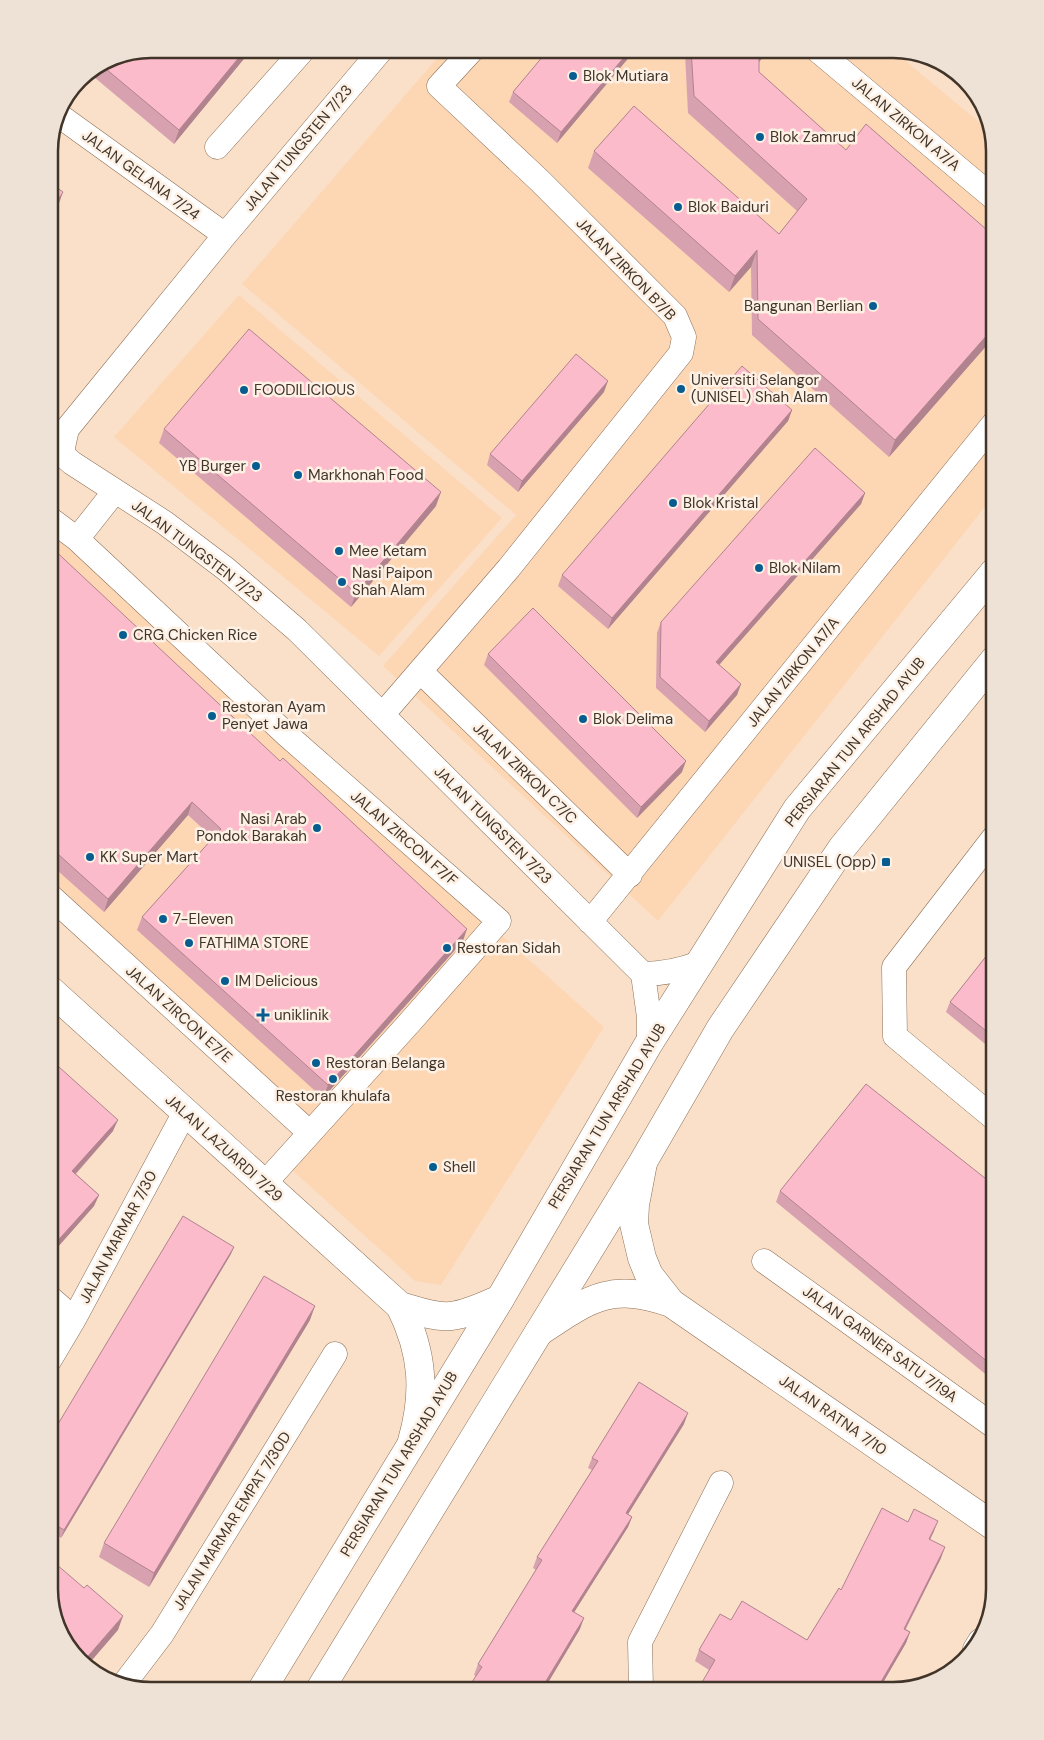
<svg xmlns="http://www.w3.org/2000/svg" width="1044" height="1740" font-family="'DM Sans',sans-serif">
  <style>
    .built { fill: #fdd6b4 }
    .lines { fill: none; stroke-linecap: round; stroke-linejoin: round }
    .minor-casing { stroke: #8d7056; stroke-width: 25 }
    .tertiary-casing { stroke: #8d7056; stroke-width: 29 }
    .primary-casing { stroke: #8d7056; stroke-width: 29 }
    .minor { stroke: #fff; stroke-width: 24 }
    .tertiary { stroke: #fff; stroke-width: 28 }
    .primary { stroke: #fff; stroke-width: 28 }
    .wall { fill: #d8a1af }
    .shaded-wall { fill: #b0838e }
    .building { fill: #fbbbcb; stroke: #b0838e }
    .poi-dot { fill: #075d8f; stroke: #fdf0e4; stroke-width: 2 }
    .labels { text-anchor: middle; stroke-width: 5; stroke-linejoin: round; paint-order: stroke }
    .poi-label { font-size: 15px; fill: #413429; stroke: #fdf0e4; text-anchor: start }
    .street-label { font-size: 15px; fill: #413429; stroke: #fdf0e4 }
    .rim { fill: none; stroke: #413429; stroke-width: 2.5 }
  </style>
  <rect width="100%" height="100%" fill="#fae0c9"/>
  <path class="built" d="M 445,49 L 891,49 L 991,132 L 995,150 L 995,494 L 658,921 L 383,666 L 516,515 L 242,284 Z
    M 239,295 L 502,518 L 379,656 L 114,437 Z
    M 49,531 L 80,557 L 604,1027 L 441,1285 L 415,1281 L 291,1169 L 325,1132 L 49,881 Z"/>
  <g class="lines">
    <defs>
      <path id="minor" d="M 382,49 L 225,235 L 67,429 L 63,447 L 63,455 L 72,463 L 165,523 L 226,569 L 297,630 L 643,974 L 649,1017 L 649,1043
        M 816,49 L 995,199
        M 57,114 L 225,235
        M 217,147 L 304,49
        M 49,518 L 77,539 L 287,735 L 499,921 L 411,1021 L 264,1184
        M 77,539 L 115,491
        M 420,671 L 630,875
        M 383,714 L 509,568 L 681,353 L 684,337 L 675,316 L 540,181 L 439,86 L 473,49
        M 49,895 L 310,1133
        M 590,922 L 995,422
        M 643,974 C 664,974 681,970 700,963
        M 995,1119 L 895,1036 L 894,967 L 995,836
        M 764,1261 L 995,1427
        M 49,1297 L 74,1319
        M 49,1361 L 74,1319 L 185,1112
        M 975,1649 L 980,1641
        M 124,1684 L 162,1634 L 335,1354
        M 642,1691 L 641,1689 L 640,1642 L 721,1483"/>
      <path id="tertiary" d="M 49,989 L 400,1306 C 423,1352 426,1392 412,1441
        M 643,1163 L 635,1205 L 634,1224 L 642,1258 L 649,1275 L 671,1303
        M 400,1306 C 415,1310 434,1318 451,1316 C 468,1314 484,1306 500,1299
        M 539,1332 C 590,1298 610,1282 671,1303 L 995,1527"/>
      <path id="primary" d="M 261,1691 L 500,1299 L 649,1043 L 797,809 L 995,571
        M 319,1691 L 643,1162 L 720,1029 L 842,848 L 995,659"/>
    </defs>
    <use href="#minor" class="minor-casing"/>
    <use href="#tertiary" class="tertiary-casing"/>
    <use href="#primary" class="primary-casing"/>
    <use href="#minor" class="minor"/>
    <use href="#tertiary" class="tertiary"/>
    <use href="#primary" class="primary"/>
  </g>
  <path class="wall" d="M 150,49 L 252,49 L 174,144 L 88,72 L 112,56 Z
    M 549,49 L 636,49 L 557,143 L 509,102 L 513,92 Z
    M 686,49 L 769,49 L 759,62 L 759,72 L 846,150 L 995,237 L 995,336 L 889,457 L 752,335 L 751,267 L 729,292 L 588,168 L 594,151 L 779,234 L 797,211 L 688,113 L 685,53 Z
    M 604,392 L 518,492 L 487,465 L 490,454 Z
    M 792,410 L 788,421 L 608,629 L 558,586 L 562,575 Z
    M 164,429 L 436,506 L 351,607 L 159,443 Z
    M 865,493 L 861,504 L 719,665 L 741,684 L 737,695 L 705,732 L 656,688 L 657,633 L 661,622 Z
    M 49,545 L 463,941 L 323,1098 L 137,930 L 142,917 L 213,838 L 188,815 L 104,912 L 49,863 Z
    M 488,654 L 682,772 L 637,818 L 484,665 Z
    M 995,945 L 995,1052 L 946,1012 L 950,1002 Z
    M 49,1058 L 113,1131 L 76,1174 L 99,1195 L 94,1206 L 49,1257 Z
    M 995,1186 L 995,1382 L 776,1202 L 780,1191 Z
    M 231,1254 L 61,1538 L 49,1530 L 49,1439 Z
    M 310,1320 L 149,1587 L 99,1557 L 104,1543 Z
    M 684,1424 L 628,1514 L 632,1517 L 628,1527 L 574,1612 L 580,1629 L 543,1691 L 466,1691 L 476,1676 L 474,1675 L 478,1664 L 536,1570 L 533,1568 L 537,1557 L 592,1470 L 588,1468 L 592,1458 Z
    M 908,1522 L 934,1531 L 930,1539 L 941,1558 L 906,1629 L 910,1632 L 906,1643 L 880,1688 L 709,1670 L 695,1661 L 699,1650 L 731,1620 L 807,1640 L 841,1590 Z"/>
  <path class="shaded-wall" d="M 246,49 L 252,49 L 174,144 L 179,130 Z
    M 631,49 L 636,49 L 557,143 L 561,132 Z
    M 762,49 L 769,49 L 753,70 L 759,53 Z
    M 63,192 L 58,206 L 49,220 L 49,214 Z
    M 757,250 L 751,267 L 729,292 L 735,276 Z
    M 995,326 L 995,336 L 889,457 L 895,440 Z
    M 608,381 L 604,392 L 518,492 L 522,481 Z
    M 792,410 L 788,421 L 608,629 L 612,618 Z
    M 441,492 L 436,506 L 351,607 L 356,593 Z
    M 865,493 L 861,504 L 712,673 L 716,662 Z
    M 741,684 L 737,695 L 705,732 L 709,721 Z
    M 686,761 L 682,772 L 637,818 L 641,807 Z
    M 192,802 L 188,815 L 104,912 L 108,899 Z
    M 467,929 L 463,941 L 323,1098 L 328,1085 Z
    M 118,1120 L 113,1131 L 68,1182 L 72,1171 Z
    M 99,1195 L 94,1206 L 49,1257 L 52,1247 Z
    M 234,1247 L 231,1254 L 61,1538 L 64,1530 Z
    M 315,1306 L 310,1320 L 149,1587 L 154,1573 Z
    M 688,1413 L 684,1424 L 622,1524 L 626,1513 Z
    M 632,1517 L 628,1527 L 568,1622 L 572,1611 Z
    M 938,1521 L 934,1531 L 925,1550 L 929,1539 Z
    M 945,1547 L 941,1558 L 900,1639 L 904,1629 Z
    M 123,1616 L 118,1630 L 87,1666 L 83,1662 Z
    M 584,1618 L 580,1629 L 543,1691 L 540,1691 Z
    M 910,1632 L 906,1643 L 878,1691 L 878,1687 Z"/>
  <path class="building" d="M 150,49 L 246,49 L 179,130 L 100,64 L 112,56 Z
    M 549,49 L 631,49 L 561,132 L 513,92 Z
    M 691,49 L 762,49 L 759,53 L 759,72 L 846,150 L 866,124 L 995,237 L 995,326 L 895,440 L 758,319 L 757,250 L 735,276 L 594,151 L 634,106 L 779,234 L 807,199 L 694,96 Z
    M 49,182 L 63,192 L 49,214 Z
    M 249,329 L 441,492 L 356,593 L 164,429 Z
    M 576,354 L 608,381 L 522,481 L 490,454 Z
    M 742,366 L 792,410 L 612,618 L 562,575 Z
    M 815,448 L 865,493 L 716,662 L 741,684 L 709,721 L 660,677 L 661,622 Z
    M 49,545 L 280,761 L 283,758 L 467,929 L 328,1085 L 142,917 L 221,829 L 192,802 L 108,899 L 49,846 Z
    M 533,608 L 686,761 L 641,807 L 488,654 Z
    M 995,945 L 995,1038 L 950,1002 Z
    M 49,1058 L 118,1120 L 72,1171 L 99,1195 L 52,1247 L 49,1244 Z
    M 866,1084 L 995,1186 L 995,1368 L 780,1191 Z
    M 183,1216 L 234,1247 L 64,1530 L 49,1521 L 49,1439 Z
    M 264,1276 L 315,1306 L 154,1573 L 104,1543 Z
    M 639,1382 L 688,1413 L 626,1513 L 632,1517 L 572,1611 L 584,1618 L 540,1691 L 466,1691 L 482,1667 L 478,1664 L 542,1560 L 537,1557 L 598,1461 L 592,1458 Z
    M 882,1508 L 908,1522 L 914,1509 L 938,1521 L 929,1539 L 945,1547 L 904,1629 L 910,1632 L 878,1687 L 886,1691 L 697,1691 L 715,1660 L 699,1650 L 720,1614 L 731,1620 L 742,1601 L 807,1640 L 839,1588 L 841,1590 Z
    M 49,1558 L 84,1588 L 87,1585 L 123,1616 L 83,1662 L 59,1634 L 49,1590 Z"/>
  <g class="poi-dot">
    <circle cx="573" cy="76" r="5"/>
    <circle cx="760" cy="137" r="5"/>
    <circle cx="678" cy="207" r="5"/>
    <circle cx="873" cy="306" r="5"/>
    <circle cx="681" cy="389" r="5"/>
    <circle cx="244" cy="390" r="5"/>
    <circle cx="256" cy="466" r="5"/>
    <circle cx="298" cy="475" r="5"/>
    <circle cx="673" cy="503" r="5"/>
    <circle cx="339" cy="551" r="5"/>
    <circle cx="759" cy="568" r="5"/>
    <circle cx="342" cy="582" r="5"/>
    <circle cx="123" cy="635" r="5"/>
    <circle cx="212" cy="716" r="5"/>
    <circle cx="583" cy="719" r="5"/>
    <circle cx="317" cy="828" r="5"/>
    <circle cx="90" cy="857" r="5"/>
    <rect x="881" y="857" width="10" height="10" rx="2.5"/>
    <circle cx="163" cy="919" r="5"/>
    <circle cx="189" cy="943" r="5"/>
    <circle cx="447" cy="948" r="5"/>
    <circle cx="225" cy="981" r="5"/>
    <path d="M260.5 1007.5h5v5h5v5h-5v5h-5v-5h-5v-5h5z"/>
    <circle cx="316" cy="1063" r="5"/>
    <circle cx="333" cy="1079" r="5"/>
    <circle cx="433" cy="1167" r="5"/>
  </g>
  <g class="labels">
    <g class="poi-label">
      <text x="583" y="81">Blok Mutiara</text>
      <text x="770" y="142">Blok Zamrud</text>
      <text x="688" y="212">Blok Baiduri</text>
      <text x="863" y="311" text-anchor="end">Bangunan Berlian</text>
      <text x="691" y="385">Universiti Selangor<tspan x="691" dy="17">(UNISEL) Shah Alam</tspan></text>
      <text x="254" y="395">FOODILICIOUS</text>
      <text x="246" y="471" text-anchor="end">YB Burger</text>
      <text x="308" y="480">Markhonah Food</text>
      <text x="683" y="508">Blok Kristal</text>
      <text x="349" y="556">Mee Ketam</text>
      <text x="769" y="573">Blok Nilam</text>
      <text x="352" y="578">Nasi Paipon<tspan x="352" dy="17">Shah Alam</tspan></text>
      <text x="133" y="640">CRG Chicken Rice</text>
      <text x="222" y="712">Restoran Ayam<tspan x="222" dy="17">Penyet Jawa</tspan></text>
      <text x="593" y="724">Blok Delima</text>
      <text x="307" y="824" text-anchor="end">Nasi Arab<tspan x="307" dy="17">Pondok Barakah</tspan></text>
      <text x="100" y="862">KK Super Mart</text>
      <text x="876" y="867" text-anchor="end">UNISEL (Opp)</text>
      <text x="173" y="924">7-Eleven</text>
      <text x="199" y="948">FATHIMA STORE</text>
      <text x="457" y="953">Restoran Sidah</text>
      <text x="235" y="986">IM Delicious</text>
      <text x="274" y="1020">uniklinik</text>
      <text x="326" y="1068">Restoran Belanga</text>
      <text x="333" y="1101" text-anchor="middle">Restoran khulafa</text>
      <text x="443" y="1172">Shell</text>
    </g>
    <g class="street-label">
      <text transform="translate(906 124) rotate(40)" y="5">JALAN ZIRKON A7/A</text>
      <text transform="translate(298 148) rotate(-50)" y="5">JALAN TUNGSTEN 7/23</text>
      <text transform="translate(141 175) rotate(36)" y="5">JALAN GELANA 7/24</text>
      <text transform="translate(626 269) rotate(46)" y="5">JALAN ZIRKON B7/B</text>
      <text transform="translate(197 551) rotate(37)" y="5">JALAN TUNGSTEN 7/23</text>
      <text transform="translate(793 672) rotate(-51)" y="5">JALAN ZIRKON A7/A</text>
      <text transform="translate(855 742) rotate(-51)" y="5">PERSIARAN TUN ARSHAD AYUB</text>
      <text transform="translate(525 773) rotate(44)" y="5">JALAN ZIRKON C7/C</text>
      <text transform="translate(493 825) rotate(45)" y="5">JALAN TUNGSTEN 7/23</text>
      <text transform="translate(404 838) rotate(41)" y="5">JALAN ZIRCON F7/F</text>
      <text transform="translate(179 1014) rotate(42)" y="5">JALAN ZIRCON E7/E</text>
      <text transform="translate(607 1116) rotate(-59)" y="5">PERSIARAN TUN ARSHAD AYUB</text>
      <text transform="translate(224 1148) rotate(42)" y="5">JALAN LAZUARDI 7/29</text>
      <text transform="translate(118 1237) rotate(-62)" y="5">JALAN MARMAR 7/30</text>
      <text transform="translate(880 1344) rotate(36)" y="5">JALAN GARNER SATU 7/19A</text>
      <text transform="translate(833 1415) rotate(35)" y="5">JALAN RATNA 7/10</text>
      <text transform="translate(399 1464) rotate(-59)" y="5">PERSIARAN TUN ARSHAD AYUB</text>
      <text transform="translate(232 1521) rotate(-58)" y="5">JALAN MARMAR EMPAT 7/30D</text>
    </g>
  </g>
  <path d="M0 0H1044V1740H0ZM151 58H893A93 93 0 0 1 986 151V1589A93 93 0 0 1 893 1682H151A93 93 0 0 1 58 1589V151A93 93 0 0 1 151 58Z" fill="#eee1d5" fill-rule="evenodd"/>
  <path class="rim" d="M151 58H893A93 93 0 0 1 986 151V1589A93 93 0 0 1 893 1682H151A93 93 0 0 1 58 1589V151A93 93 0 0 1 151 58Z"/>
</svg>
